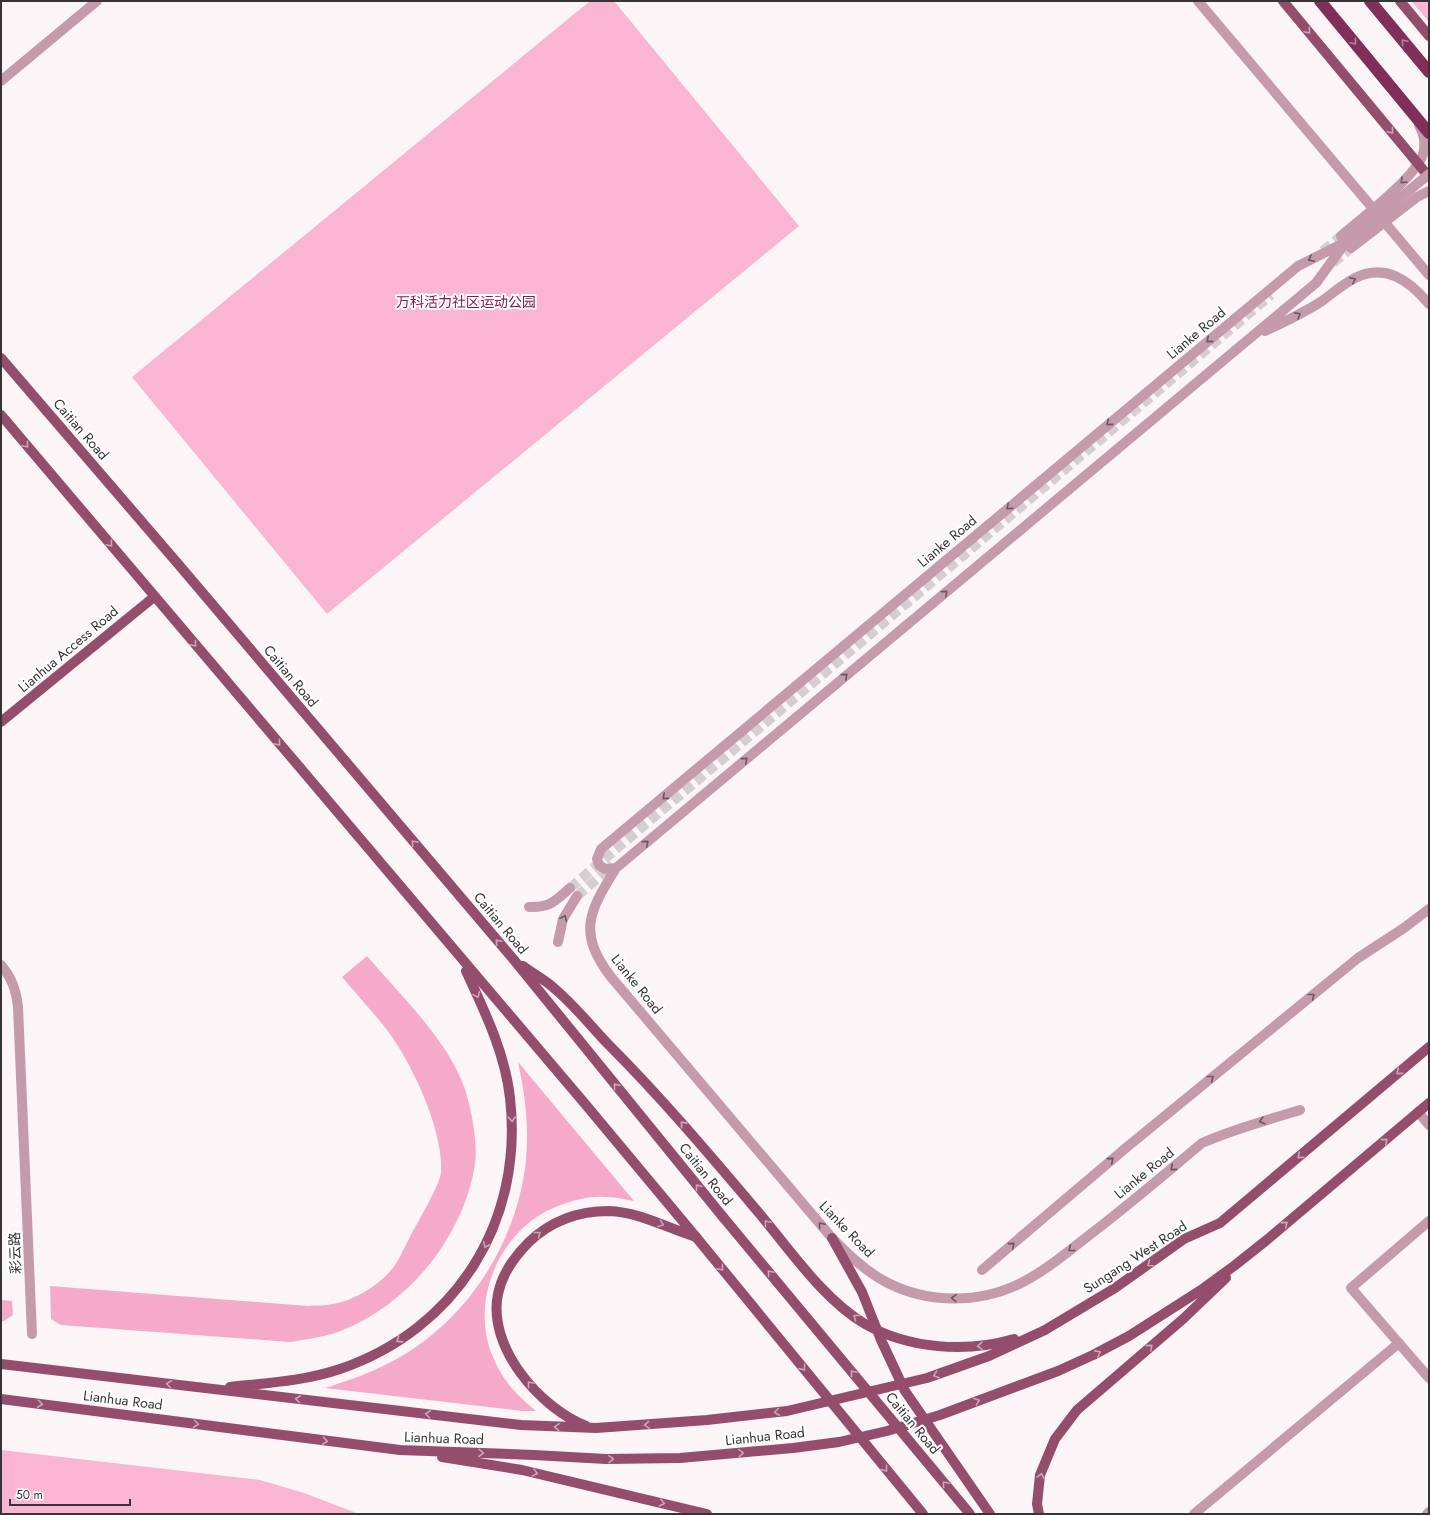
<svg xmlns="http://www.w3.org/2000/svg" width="1430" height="1515" font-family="Jost,'Noto Sans SC',sans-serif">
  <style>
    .green { fill: #f9b5d1 }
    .forest { fill: #f5aac9 }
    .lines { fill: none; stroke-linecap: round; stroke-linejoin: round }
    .minor-tunnel { stroke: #d4ced1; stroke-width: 10; stroke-dasharray: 10 5; stroke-linecap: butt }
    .minor { stroke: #c59bac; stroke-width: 10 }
    .major { stroke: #954d6e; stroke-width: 10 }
    .highway { stroke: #812f58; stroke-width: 12 }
    .minor-bridge { stroke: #c59bac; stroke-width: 10 }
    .major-bridge { stroke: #954d6e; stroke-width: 10 }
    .oneway { stroke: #caa6b6 }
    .oneway2 { stroke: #b3829b }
    .oneway3 { stroke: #68585f }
    .labels { text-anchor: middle; stroke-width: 4; stroke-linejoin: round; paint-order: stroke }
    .park-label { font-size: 14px; fill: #841954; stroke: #fff }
    .street-label { font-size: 14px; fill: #363435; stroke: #fff }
  </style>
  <rect width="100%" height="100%" fill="#fcf5f8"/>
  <path class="green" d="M 590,1 L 614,1 L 799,226 L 327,614 L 132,377 Z
    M 1411,1 L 1429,1 L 1429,22 Z
    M 1,1450 L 260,1480 L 304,1493 L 359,1514 L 1,1514 Z"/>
  <path class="forest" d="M 367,956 C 400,995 448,1040 465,1089 C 472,1112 479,1146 474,1170 C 461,1239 408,1304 343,1330 C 326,1337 308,1339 290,1342 L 61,1325 L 51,1319 L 50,1286 L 308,1306 C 316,1305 325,1306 333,1304 C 356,1300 384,1283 397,1262 C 401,1255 404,1248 408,1241 C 415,1226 439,1187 441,1173 C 444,1131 412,1063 387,1030 C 373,1012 357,995 342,977 Z
    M 518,1062 L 634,1201 C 619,1198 602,1195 586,1198 C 564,1202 541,1211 524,1227 C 489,1259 474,1313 493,1357 C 502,1380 517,1396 536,1411 L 522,1411 L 325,1388 C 346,1381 366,1375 385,1365 C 463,1328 518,1244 526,1159 C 529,1126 525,1094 518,1062 Z
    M 1,1300 L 12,1301 L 13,1315 L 4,1321 L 1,1321 Z"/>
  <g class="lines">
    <path class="minor-tunnel" d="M 1323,251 L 1341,236
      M 1333,263 L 1351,248
      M 570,888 L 1271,295
      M 577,896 L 613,865"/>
    <path class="minor" d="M 1198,1 L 1429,275
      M 1,81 L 97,1
      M 1341,236 C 1360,220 1417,176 1423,154 C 1426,143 1424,135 1419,125
      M 1351,248 L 1417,197 L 1429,191
      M 1265,331 C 1284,322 1304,313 1322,301 C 1333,293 1343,284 1355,278 C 1385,263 1409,280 1429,304
      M 616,868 L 605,869 L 599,865 L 597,859 L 601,849 L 1298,266 L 1344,243
      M 529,907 C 550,908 555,901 570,888
      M 558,942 L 563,919 L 577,896
      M 1,965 C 12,978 16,990 18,1007 L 32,1334
      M 1300,1110 C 1267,1120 1234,1129 1202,1143 C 1166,1173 1130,1204 1092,1233 C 1070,1250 1048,1269 1023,1282 C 981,1304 928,1304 886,1282 C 865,1271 848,1254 832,1238 L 611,977 C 577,932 589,912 616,868 L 1316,283 L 1346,242
      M 1418,1112 L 1429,1125
      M 1429,1221 L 1351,1288 L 1429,1378
      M 982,1270 L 1127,1147 L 1358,958 L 1404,928 L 1429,909
      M 1194,1514 L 1399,1343
      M 1427,1514 L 1429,1512"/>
    <path class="major" d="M 1283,1 L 1429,177
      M 1400,1 L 1429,36
      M 1,358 L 179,565 L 514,960 L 723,1217
      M 1,415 L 586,1105 L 696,1237
      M 1,722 L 154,597
      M 523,966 C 533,974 546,980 555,989 C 574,1005 590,1025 607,1043 C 661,1097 710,1155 759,1213 C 789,1249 824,1300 865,1324 C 909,1349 966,1353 1014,1339
      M 1,1364 L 521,1425 L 596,1428 L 707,1420 L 787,1411 L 927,1378 L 989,1356 L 1045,1330 L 1115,1288 L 1184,1239 L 1220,1223 L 1429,1047
      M 230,1387 C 267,1383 305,1381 340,1369 C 457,1329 524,1221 510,1098 C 505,1053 485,1012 466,971
      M 1,1399 L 400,1450 L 534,1455 L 606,1459 L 680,1458 L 793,1448 L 839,1442 L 887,1431 L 940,1415 L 1058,1371 L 1093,1355 L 1129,1336 L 1201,1290 L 1234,1266 L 1268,1239 L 1429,1103
      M 586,1426 C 540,1408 487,1347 498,1294 C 502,1274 515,1256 529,1242 C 551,1221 578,1211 609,1211 C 639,1212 667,1228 696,1237
      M 442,1457 L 522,1470 L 707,1514
      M 1039,1514 L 1037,1504 L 1040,1475 L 1055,1439 L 1077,1410 L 1183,1319 L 1226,1278"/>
    <path class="highway" d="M 1320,1 L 1429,133
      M 1370,1 L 1429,72"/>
    <path class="minor-bridge" d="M 1346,242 L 1429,174"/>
    <path class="major-bridge" d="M 723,1217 L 970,1514
      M 696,1237 L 923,1514
      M 832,1238 L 862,1292 L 881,1340 L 905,1391 L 990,1514"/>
  </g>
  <defs><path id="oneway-chevron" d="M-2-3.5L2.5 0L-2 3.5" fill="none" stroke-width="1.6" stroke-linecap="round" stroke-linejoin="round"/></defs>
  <g class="oneway">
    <use href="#oneway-chevron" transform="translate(1308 31) rotate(50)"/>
    <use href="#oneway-chevron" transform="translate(1391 131) rotate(50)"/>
    <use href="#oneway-chevron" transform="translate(26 445) rotate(50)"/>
    <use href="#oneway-chevron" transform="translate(110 544) rotate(50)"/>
    <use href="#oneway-chevron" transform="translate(194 644) rotate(50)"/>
    <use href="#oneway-chevron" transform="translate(278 743) rotate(50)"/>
    <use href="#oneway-chevron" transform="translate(414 843) rotate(-130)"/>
    <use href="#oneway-chevron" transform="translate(498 942) rotate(-131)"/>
    <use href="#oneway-chevron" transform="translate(477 995) rotate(66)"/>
    <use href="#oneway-chevron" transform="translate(1399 1072) rotate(140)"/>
    <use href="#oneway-chevron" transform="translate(616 1086) rotate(-129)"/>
    <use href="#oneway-chevron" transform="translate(512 1119) rotate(87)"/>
    <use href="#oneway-chevron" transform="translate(683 1124) rotate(-132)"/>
    <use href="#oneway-chevron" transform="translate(1385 1141) rotate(-40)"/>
    <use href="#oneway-chevron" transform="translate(1300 1156) rotate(140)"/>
    <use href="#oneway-chevron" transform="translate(698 1187) rotate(-129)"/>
    <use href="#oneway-chevron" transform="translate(767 1223) rotate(-130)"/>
    <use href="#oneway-chevron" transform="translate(661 1224) rotate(21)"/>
    <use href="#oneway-chevron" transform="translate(1285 1224) rotate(-40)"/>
    <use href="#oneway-chevron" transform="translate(538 1234) rotate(-39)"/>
    <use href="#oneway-chevron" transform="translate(486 1245) rotate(116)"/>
    <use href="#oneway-chevron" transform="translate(1150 1264) rotate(145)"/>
    <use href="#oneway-chevron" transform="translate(721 1268) rotate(51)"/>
    <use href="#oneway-chevron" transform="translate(770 1273) rotate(-130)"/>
    <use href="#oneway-chevron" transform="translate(856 1317) rotate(-144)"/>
    <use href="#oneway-chevron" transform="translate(399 1340) rotate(147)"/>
    <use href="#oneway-chevron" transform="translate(980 1346) rotate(175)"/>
    <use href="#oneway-chevron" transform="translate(1150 1347) rotate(-41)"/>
    <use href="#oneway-chevron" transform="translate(1098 1353) rotate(-28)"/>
    <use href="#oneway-chevron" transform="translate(803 1368) rotate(51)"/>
    <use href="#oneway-chevron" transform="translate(853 1373) rotate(-130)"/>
    <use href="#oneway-chevron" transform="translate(936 1375) rotate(161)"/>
    <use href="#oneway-chevron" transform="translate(169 1384) rotate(-173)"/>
    <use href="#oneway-chevron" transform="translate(530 1384) rotate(-130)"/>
    <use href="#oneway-chevron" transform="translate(298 1399) rotate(-173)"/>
    <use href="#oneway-chevron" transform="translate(977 1401) rotate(-20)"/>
    <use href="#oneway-chevron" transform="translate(40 1404) rotate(7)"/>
    <use href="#oneway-chevron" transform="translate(777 1412) rotate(173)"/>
    <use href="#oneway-chevron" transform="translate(428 1414) rotate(-173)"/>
    <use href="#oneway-chevron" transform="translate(196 1424) rotate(7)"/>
    <use href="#oneway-chevron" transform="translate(647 1425) rotate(176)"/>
    <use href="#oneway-chevron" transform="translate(557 1427) rotate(-177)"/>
    <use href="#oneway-chevron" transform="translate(325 1441) rotate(7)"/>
    <use href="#oneway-chevron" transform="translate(481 1453) rotate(2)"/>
    <use href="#oneway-chevron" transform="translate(741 1453) rotate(-4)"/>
    <use href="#oneway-chevron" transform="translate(611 1459) rotate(-1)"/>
    <use href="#oneway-chevron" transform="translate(885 1469) rotate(51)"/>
    <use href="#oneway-chevron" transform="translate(535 1473) rotate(14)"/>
    <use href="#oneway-chevron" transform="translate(1041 1476) rotate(-77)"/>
    <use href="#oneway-chevron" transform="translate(945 1484) rotate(-130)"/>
    <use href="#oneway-chevron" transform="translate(662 1503) rotate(13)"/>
  </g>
  <g class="oneway2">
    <use href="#oneway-chevron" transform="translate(1354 42) rotate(50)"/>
    <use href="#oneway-chevron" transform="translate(1404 42) rotate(-130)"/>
  </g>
  <g class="oneway3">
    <use href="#oneway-chevron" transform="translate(1403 181) rotate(136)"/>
    <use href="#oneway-chevron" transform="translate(1311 259) rotate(153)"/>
    <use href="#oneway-chevron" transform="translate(1353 280) rotate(-27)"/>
    <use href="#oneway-chevron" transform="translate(1298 315) rotate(-29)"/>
    <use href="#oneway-chevron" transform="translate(1209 340) rotate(140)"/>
    <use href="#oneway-chevron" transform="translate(1109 423) rotate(140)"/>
    <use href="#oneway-chevron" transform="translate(1009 507) rotate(140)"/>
    <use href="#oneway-chevron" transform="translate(945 593) rotate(-40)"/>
    <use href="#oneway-chevron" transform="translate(845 676) rotate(-40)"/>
    <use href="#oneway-chevron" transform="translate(745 760) rotate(-40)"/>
    <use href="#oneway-chevron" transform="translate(665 797) rotate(140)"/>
    <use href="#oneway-chevron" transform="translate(646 843) rotate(-40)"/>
    <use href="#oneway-chevron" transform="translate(564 918) rotate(-66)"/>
    <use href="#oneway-chevron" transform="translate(1312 996) rotate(-39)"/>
    <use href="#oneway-chevron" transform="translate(1211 1078) rotate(-39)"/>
    <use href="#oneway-chevron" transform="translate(1262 1121) rotate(164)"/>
    <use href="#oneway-chevron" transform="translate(1111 1160) rotate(-40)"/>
    <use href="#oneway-chevron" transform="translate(1173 1168) rotate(140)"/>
    <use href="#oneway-chevron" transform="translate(821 1225) rotate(-130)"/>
    <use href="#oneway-chevron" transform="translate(1012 1245) rotate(-40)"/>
    <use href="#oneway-chevron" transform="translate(1071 1249) rotate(142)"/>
    <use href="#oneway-chevron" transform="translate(954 1298) rotate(-178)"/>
  </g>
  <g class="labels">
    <g class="park-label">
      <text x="466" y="307">万科活力社区运动公园</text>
    </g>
    <g class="street-label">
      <text transform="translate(1196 333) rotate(-40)" y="5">Lianke Road</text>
      <text transform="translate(81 429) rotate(49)" y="5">Caitian Road</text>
      <text transform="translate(947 541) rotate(-40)" y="5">Lianke Road</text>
      <text transform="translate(68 649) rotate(-40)" y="5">Lianhua Access Road</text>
      <text transform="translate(291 676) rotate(50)" y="5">Caitian Road</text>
      <text transform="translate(501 923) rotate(50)" y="5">Caitian Road</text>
      <text transform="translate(637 984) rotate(51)" y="5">Lianke Road</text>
      <text transform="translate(1144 1173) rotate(-39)" y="5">Lianke Road</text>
      <text transform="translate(706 1174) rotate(51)" y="5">Caitian Road</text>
      <text transform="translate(847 1229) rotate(46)" y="5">Lianke Road</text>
      <text transform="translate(15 1253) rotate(-92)" y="5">彩云路</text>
      <text transform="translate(1135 1257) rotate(-33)" y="5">Sungang West Road</text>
      <text transform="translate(123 1400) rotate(7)" y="5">Lianhua Road</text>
      <text transform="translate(913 1423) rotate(50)" y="5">Caitian Road</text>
      <text transform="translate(765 1436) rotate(-6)" y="5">Lianhua Road</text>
      <text transform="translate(444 1438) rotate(2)" y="5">Lianhua Road</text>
    </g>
  </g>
  <rect width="1430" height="1515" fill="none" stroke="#363435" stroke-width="4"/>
  <path d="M10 1499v6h120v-6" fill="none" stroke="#363435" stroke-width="2"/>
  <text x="16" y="1499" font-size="12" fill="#363435" stroke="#ffffff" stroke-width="3" paint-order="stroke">50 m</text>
</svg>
